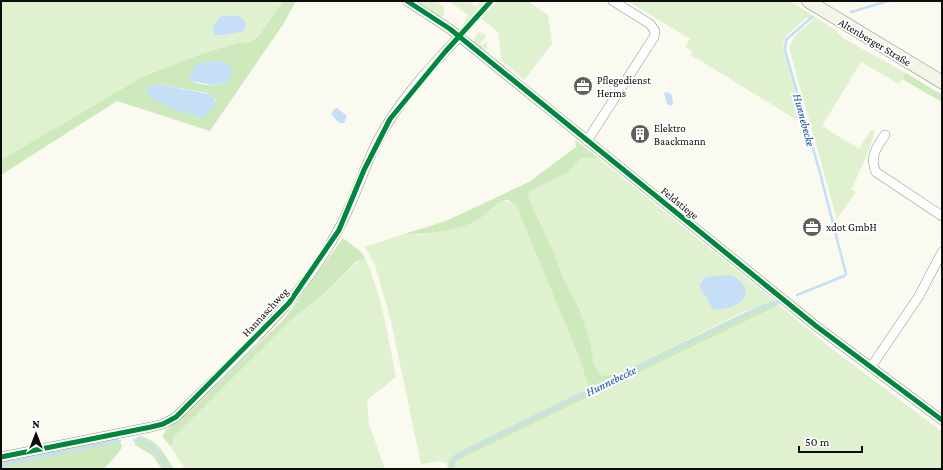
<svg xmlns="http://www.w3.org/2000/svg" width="943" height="470" font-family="'Crimson Pro',serif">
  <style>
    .green { fill: #dff1ce; fill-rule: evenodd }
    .forest { fill: #cee9bc; fill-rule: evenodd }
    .water { fill: #c5dff6 }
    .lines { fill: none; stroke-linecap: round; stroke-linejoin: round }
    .stream { stroke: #c5dff6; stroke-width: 2.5 }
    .minor-casing { stroke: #93938f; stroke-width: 10 }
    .secondary-casing { stroke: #8a8a85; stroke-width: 14 }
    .minor { stroke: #fefefd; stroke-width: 9 }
    .secondary { stroke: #f4f4e8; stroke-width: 13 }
    .cycleway-casing { stroke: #fff; stroke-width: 8 }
    .cycleway { stroke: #00873e; stroke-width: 5 }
    .labels { text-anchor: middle; stroke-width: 4; stroke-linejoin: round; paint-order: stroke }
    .street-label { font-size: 11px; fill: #0c0c0c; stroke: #fff }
    .poi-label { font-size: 11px; fill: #0c0c0c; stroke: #fff; text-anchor: start }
    .water-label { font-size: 12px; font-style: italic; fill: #1250a1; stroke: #fff }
  </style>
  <rect width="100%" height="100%" fill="#fafaf0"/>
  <path class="green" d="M 1,1 L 283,1 L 258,37 L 251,42 L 237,43 L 201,54 L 142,77 L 1,160 Z
    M 414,1 L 436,1 L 444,7 L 444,14 L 440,19 Z
    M 449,1 L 469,1 L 476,7 L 481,1 L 488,1 L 463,29 L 462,26 L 468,15 Z
    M 492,1 L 528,1 L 548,15 L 552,44 L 524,80 L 502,61 L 498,32 L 478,16 Z
    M 628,1 L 790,1 L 834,29 L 843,38 L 906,73 L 899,84 L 861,62 L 822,126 L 859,149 L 871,130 L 875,131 L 868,153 L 851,190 L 856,192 L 837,219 L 790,52 C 789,37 803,29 813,20 L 807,17 L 786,36 L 783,45 L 805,125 L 691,55 L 692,52 L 685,47 L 690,39 Z
    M 479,32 L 485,34 L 486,37 L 480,44 L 483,46 L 487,40 L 487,49 L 482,49 L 474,43 L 474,38 Z
    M 586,157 L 598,158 L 774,300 L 743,312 L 617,374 L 603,376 L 597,371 L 594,364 L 590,341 L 579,308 L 563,278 L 554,253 L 528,197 L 530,191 L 567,173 L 581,158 ZM 727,275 L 744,286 L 744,294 L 712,307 C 707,297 695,288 703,279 Z
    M 503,200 L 513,203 L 519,208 L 578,354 L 589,388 L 456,453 L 447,463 L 440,461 L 421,464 L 391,321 L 375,265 L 365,247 L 404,234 L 422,235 L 479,219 Z
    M 362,258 L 365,258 C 382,295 388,337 396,377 L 367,400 L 369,424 L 385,469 L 185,469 L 171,447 L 174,437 L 291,320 L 328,290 Z
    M 779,305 L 831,348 L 942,432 L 942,469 L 456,469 L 455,464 L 458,460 Z"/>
  <path class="forest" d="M 283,1 L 296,1 L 284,23 L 210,131 L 117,101 L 1,175 L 1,160 L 142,77 L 201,54 L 237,43 L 251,42 L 258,37 ZM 193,73 L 229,82 C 217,85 203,87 191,81 L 190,75 ZM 158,84 L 207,93 L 213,95 L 216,101 L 169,108 L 159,100 L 149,97 L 147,91 L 150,85 Z
    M 906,73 L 942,95 L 942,102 L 902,79 Z
    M 575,140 L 598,158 L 581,158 L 567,173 L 530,191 L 528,197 L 554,253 L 563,278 L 579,308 L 590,341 L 594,364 L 597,371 L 603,376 L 617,374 L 756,307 L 774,300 L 779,305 L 458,460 L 455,464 L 456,469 L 448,469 L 447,463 L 456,453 L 589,388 L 578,354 L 516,205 L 508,200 L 503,200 C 494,205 488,213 479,219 C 463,229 423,236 404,234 L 446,221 L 529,182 L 576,147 Z
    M 343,238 L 361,252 L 365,258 L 357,261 L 328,290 L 291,320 L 174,437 L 171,447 L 162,436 L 166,430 L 189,412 L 285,318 Z
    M 140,436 C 160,442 163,452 174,469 L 162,469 L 152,455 L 135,445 L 135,439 Z
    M 117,437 L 122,446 L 120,451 L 104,469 L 1,469 L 1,461 Z"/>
  <path class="water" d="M 222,16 C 232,16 240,13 246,23 L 244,31 L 223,35 L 214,35 L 213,27 L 218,19 Z
    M 219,60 L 229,65 L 232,71 L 229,82 L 212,85 L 191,81 L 190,75 L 196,64 Z
    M 158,84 L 213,95 L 216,104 L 203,118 L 169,108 L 147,95 L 148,87 L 150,85 Z
    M 667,92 L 672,95 L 673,103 L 671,106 L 667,104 L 664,93 Z
    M 337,108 L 347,116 L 344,123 L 339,123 L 331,114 L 334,109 Z
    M 727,275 C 738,276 751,288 743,299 C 738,306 721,311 713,309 L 700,288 L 700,283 L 706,277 Z"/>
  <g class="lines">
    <path class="stream" d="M 851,12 L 888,1
      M 797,295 L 844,276 L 846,274 L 820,173 L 785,50 L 786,40 L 812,17
      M 134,440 C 152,441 159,455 168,469
      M 1,465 L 120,441
      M 452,469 L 453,460 L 457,456 L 753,311 L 778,302"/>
    <defs>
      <path id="minor" d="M 407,1 L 450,29 L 816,326 L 942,420
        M 885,135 C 877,146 869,158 876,172 L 942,216
        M 587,141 L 654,37 L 655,31 L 650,24 L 613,1
        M 871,367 L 919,296 L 942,252
        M 1,457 L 151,427 L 163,424 L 176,417 C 234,359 299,304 338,230 C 354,202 363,170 377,142 C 397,103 429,68 459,37"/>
      <path id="secondary" d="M 808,1 L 942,82"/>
    </defs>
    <use href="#minor" class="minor-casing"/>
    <use href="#secondary" class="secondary-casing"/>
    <use href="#minor" class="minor"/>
    <use href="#secondary" class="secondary"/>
    <defs>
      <path id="cycleway" d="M 407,1 L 450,29 L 816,326 L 942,420
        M 1,457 L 151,427 L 163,424 L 176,417 L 289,303 L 339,230 L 364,170 L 390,119 L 445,52 L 491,1"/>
    </defs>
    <use href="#cycleway" class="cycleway-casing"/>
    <use href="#cycleway" class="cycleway"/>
  </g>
  <defs>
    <symbol id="office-disc" viewBox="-11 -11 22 22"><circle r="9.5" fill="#5f5f5c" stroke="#fff"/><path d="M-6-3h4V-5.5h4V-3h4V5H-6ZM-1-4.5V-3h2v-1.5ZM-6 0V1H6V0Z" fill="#fff"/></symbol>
    <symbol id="building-disc" viewBox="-11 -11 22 22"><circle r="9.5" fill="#5f5f5c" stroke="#fff"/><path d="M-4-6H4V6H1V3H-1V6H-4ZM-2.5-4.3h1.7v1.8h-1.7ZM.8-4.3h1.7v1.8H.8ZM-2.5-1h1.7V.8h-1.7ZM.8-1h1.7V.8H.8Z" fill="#fff"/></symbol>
  </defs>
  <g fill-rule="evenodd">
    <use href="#office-disc" x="572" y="75" width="22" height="22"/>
    <use href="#building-disc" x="629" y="123" width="22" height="22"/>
    <use href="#office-disc" x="801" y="216" width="22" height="22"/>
  </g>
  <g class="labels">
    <g class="street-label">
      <text transform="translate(875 42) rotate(31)" y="4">Altenberger Straße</text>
      <text transform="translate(680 203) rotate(39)" y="4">Feldstiege</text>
      <text transform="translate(265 312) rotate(-47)" y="4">Hannaschweg</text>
    </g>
    <g class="poi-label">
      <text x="597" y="84">Pflegedienst<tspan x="597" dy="13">Herms</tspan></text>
      <text x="654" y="132">Elektro<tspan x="654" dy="13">Baackmann</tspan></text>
      <text x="826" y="231">xdot GmbH</text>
    </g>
    <g class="water-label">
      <text transform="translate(804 120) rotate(75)" y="4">Hunnebecke</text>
      <text transform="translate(611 381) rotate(-26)" y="4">Hunnebecke</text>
    </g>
  </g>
  <rect width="943" height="470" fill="none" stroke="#0c0c0c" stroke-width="4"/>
  <g transform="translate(36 434)" stroke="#ffffff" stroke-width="3" paint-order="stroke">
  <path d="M0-3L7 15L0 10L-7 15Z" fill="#0c0c0c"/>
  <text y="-6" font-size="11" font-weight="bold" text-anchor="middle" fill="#0c0c0c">N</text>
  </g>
  <path d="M799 446v6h63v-6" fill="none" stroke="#0c0c0c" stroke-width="2"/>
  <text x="805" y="446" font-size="12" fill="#0c0c0c" stroke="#ffffff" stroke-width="3" paint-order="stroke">50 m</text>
</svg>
